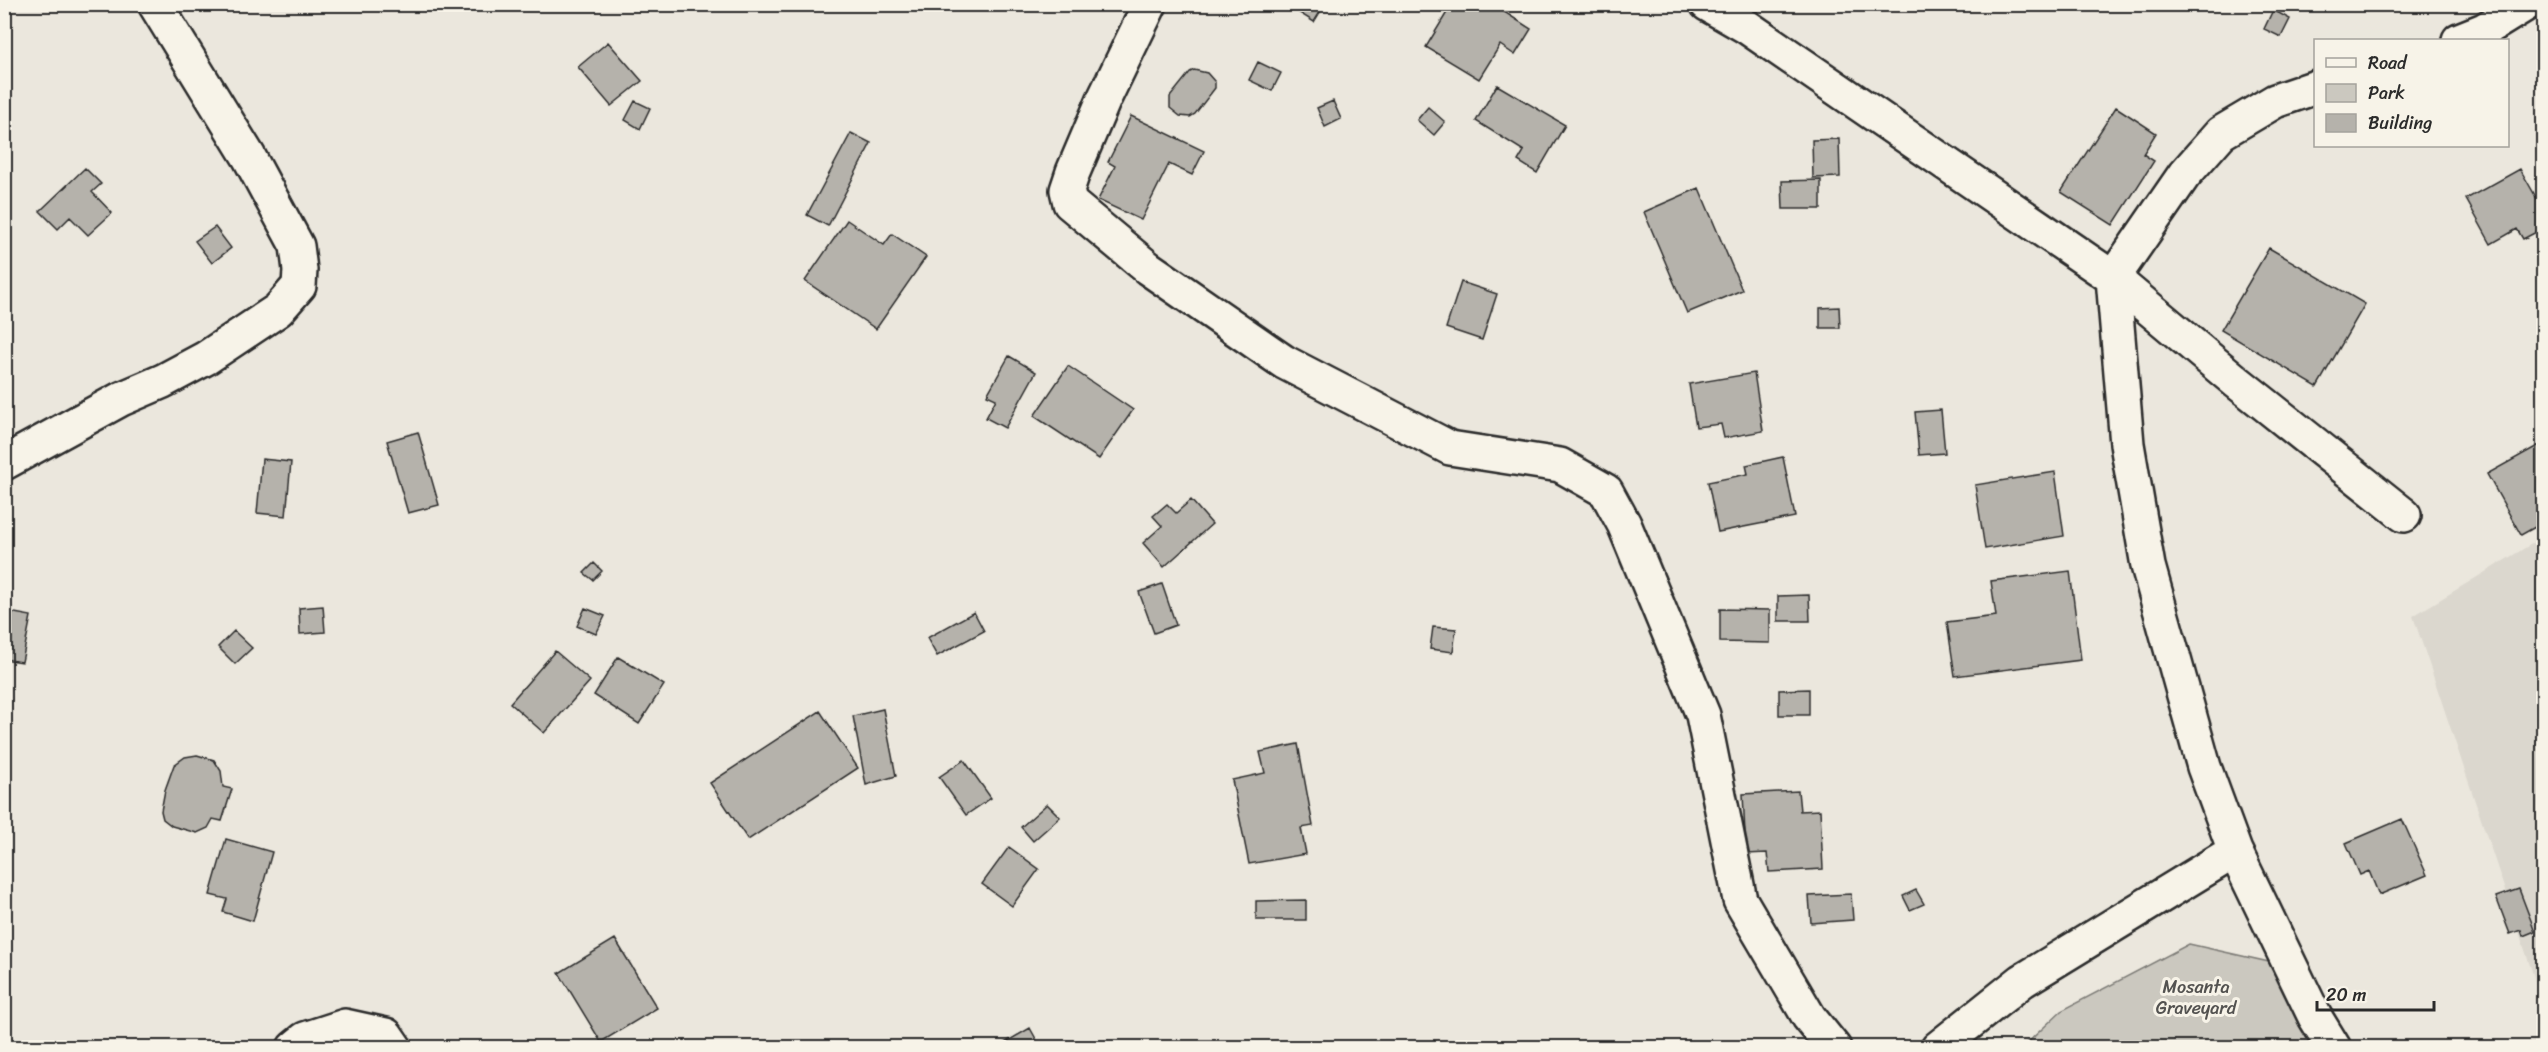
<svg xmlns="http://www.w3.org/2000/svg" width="2548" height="1052" font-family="Sriracha,sans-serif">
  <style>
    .built { fill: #dbd7ce }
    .green { fill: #cbc8bf; stroke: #7b7a75; stroke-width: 1.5 }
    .building { fill: #b5b2ab; stroke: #2b2b2b; stroke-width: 1.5 }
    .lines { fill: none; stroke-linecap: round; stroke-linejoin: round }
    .minor-casing { stroke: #2b2b2b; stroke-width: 38 }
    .minor { stroke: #f7f3e8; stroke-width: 33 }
    .labels { text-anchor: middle; stroke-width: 6; stroke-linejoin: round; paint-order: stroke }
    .park-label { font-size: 18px; fill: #535250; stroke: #f7f3e8 }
  </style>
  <rect width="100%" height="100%" fill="#ebe7dd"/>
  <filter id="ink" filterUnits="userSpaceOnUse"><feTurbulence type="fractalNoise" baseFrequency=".0167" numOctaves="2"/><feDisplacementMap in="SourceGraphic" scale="12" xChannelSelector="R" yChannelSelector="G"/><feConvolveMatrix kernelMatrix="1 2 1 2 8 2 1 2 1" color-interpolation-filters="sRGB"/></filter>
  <g filter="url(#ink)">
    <path class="built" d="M 2543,537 L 2543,1004 L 2413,616 Z"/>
    <path class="green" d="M 2189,944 L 2291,967 L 2340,1048 L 2022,1048 L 2061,1011 Z"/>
    <path class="building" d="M 1285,4 L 1325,4 L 1314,22 Z
      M 1452,4 L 1492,4 L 1531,29 L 1515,55 L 1500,45 L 1479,79 L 1426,47 Z
      M 2273,10 L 2290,19 L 2281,37 L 2264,29 Z
      M 608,42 L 642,81 L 611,106 L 578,67 Z
      M 1258,62 L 1281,73 L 1272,91 L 1249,80 Z
      M 1194,70 L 1207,73 L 1215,82 L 1215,88 L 1195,114 L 1190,117 L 1180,116 L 1170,108 L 1170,97 L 1190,72 Z
      M 1497,85 L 1565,125 L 1537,173 L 1518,161 L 1524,151 L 1476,121 Z
      M 635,101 L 650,108 L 640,129 L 625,120 Z
      M 1333,101 L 1341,119 L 1325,127 L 1317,108 Z
      M 1428,107 L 1445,122 L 1434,135 L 1417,120 Z
      M 2116,107 L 2156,133 L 2143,154 L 2154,161 L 2113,225 L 2061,192 Z
      M 1131,116 L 1204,151 L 1192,175 L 1169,164 L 1141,220 L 1098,200 L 1115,166 L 1108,162 Z
      M 851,133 L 871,143 L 828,226 L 807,215 Z
      M 1839,139 L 1840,177 L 1813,178 L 1812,140 Z
      M 85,168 L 101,184 L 92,192 L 112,213 L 88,235 L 70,217 L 58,229 L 40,211 Z
      M 2520,169 L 2544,211 L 2544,228 L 2523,239 L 2517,229 L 2491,244 L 2466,199 Z
      M 1821,180 L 1821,209 L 1783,209 L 1782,181 Z
      M 1699,188 L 1742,290 L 1687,313 L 1644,212 Z
      M 847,220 L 884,245 L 892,234 L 926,257 L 876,329 L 805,281 Z
      M 215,227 L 231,248 L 212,263 L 195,241 Z
      M 2269,248 L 2365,304 L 2317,387 L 2221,330 Z
      M 1461,282 L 1497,294 L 1482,340 L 1446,328 Z
      M 1839,307 L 1840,328 L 1820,328 L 1820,308 Z
      M 1009,356 L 1036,372 L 1005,428 L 986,418 L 996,399 L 987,395 Z
      M 1068,366 L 1133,410 L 1099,459 L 1034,416 Z
      M 1754,373 L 1763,431 L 1724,438 L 1721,424 L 1696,427 L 1689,384 Z
      M 1941,410 L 1945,453 L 1919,455 L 1915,412 Z
      M 418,432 L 439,505 L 408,513 L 387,441 Z
      M 2541,444 L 2544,449 L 2544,522 L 2521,535 L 2487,474 Z
      M 1783,457 L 1795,517 L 1718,532 L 1708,482 L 1748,474 L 1746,465 Z
      M 262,459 L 291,462 L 286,516 L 257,513 Z
      M 2055,472 L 2064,536 L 1985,549 L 1975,485 Z
      M 1191,500 L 1212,524 L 1164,567 L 1143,543 L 1162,526 L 1153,516 L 1167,504 L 1176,513 Z
      M 594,563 L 602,571 L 593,580 L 584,573 Z
      M 2070,571 L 2081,660 L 1955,676 L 1947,622 L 1996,616 L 1991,581 Z
      M 1162,584 L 1176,625 L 1154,633 L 1139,592 Z
      M 1809,595 L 1810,621 L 1778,621 L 1778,596 Z
      M 323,606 L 325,632 L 300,634 L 299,608 Z
      M 585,608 L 605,616 L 596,634 L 577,626 Z
      M 1720,609 L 1770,610 L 1770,643 L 1720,642 Z
      M 4,611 L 31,616 L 22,662 L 4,659 Z
      M 974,612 L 984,631 L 937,656 L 927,638 Z
      M 1433,627 L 1456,629 L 1453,652 L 1430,649 Z
      M 234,631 L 252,648 L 235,664 L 218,647 Z
      M 555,651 L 590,681 L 544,733 L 510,703 Z
      M 618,657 L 664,685 L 639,724 L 594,695 Z
      M 1809,689 L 1809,715 L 1779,715 L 1779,690 Z
      M 883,709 L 896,776 L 866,785 L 853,716 Z
      M 820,711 L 858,768 L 748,840 L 710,783 Z
      M 1298,744 L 1313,826 L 1301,828 L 1306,854 L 1249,864 L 1232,780 L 1265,773 L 1260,752 Z
      M 197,755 L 214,760 L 221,771 L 223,787 L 232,789 L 222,821 L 213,819 L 208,828 L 197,833 L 172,826 L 163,819 L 161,811 L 165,790 L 174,765 L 185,757 Z
      M 964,760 L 991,798 L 966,815 L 939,777 Z
      M 1798,791 L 1800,811 L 1820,810 L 1823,869 L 1769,872 L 1767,853 L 1746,854 L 1743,794 Z
      M 1047,804 L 1060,817 L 1033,841 L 1021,827 Z
      M 2402,819 L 2427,875 L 2379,895 L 2369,871 L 2360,875 L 2346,843 Z
      M 226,839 L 272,852 L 253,921 L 223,912 L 227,899 L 210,895 Z
      M 1009,847 L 1039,869 L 1012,906 L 982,884 Z
      M 2519,889 L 2535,931 L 2523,936 L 2521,930 L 2510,934 L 2496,897 Z
      M 1916,890 L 1924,904 L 1910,910 L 1903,896 Z
      M 1851,894 L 1853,920 L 1811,923 L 1809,896 Z
      M 1306,900 L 1306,920 L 1256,920 L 1256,901 Z
      M 615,939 L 657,1008 L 601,1042 L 559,973 Z
      M 1030,1028 L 1041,1048 L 996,1048 Z
      M 30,1040 L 40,1048 L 24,1048 Z"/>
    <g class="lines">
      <defs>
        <path id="minor" d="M 1150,4 L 1104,99 L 1073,172 L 1067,190 L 1070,203 L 1148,268 L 1284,362 L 1450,448 L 1560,465 L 1606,491 L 1624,524 L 1703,715 L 1740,900 L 1809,1017 L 1834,1048
          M 1707,4 L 1747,27 L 2113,278 L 2237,382 L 2404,515
          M 2459,40 L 2484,30 L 2526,4
          M 2316,87 L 2275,101 L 2221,133 L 2184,175 L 2113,278 L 2127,444 L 2148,566 L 2204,767 L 2235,851 L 2315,1017 L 2334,1048
          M 4,463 L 121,399 L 163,381 L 206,358 L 278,310 L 299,286 L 300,270 L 297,246 L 249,157 L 155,4
          M 294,1048 L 305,1039 L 345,1026 L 386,1035 L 395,1048
          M 1938,1048 L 2022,981 L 2235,851"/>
      </defs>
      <use href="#minor" class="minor-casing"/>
      <use href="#minor" class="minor"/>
    </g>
  </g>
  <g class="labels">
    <g class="park-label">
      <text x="2196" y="993">Mosanta<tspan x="2196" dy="21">Graveyard</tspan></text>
    </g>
  </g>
  <rect width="2548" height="1052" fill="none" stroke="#f7f3e8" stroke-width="24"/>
  <rect x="12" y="12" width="2524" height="1028" fill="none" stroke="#2b2b2b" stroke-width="2" filter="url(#ink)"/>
  <rect x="2314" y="39" width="195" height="108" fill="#f7f3e8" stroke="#a5a39c" stroke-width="1.5"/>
  <rect x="2326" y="58" width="30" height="9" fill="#f7f3e8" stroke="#a5a39c" stroke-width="1.5"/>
  <text x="2368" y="69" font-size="18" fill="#2b2b2b">Road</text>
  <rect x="2326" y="84" width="30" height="18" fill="#cbc8bf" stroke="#a5a39c" stroke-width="1.5"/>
  <text x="2368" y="99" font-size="18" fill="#2b2b2b">Park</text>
  <rect x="2326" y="114" width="30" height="18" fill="#b5b2ab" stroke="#a5a39c" stroke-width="1.5"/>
  <text x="2368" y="129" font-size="18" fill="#2b2b2b">Building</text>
  <path d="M2317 1001v9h117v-9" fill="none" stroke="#2b2b2b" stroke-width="3"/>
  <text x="2326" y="1001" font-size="18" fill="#2b2b2b" stroke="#f7f3e8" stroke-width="4.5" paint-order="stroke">20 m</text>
</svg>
